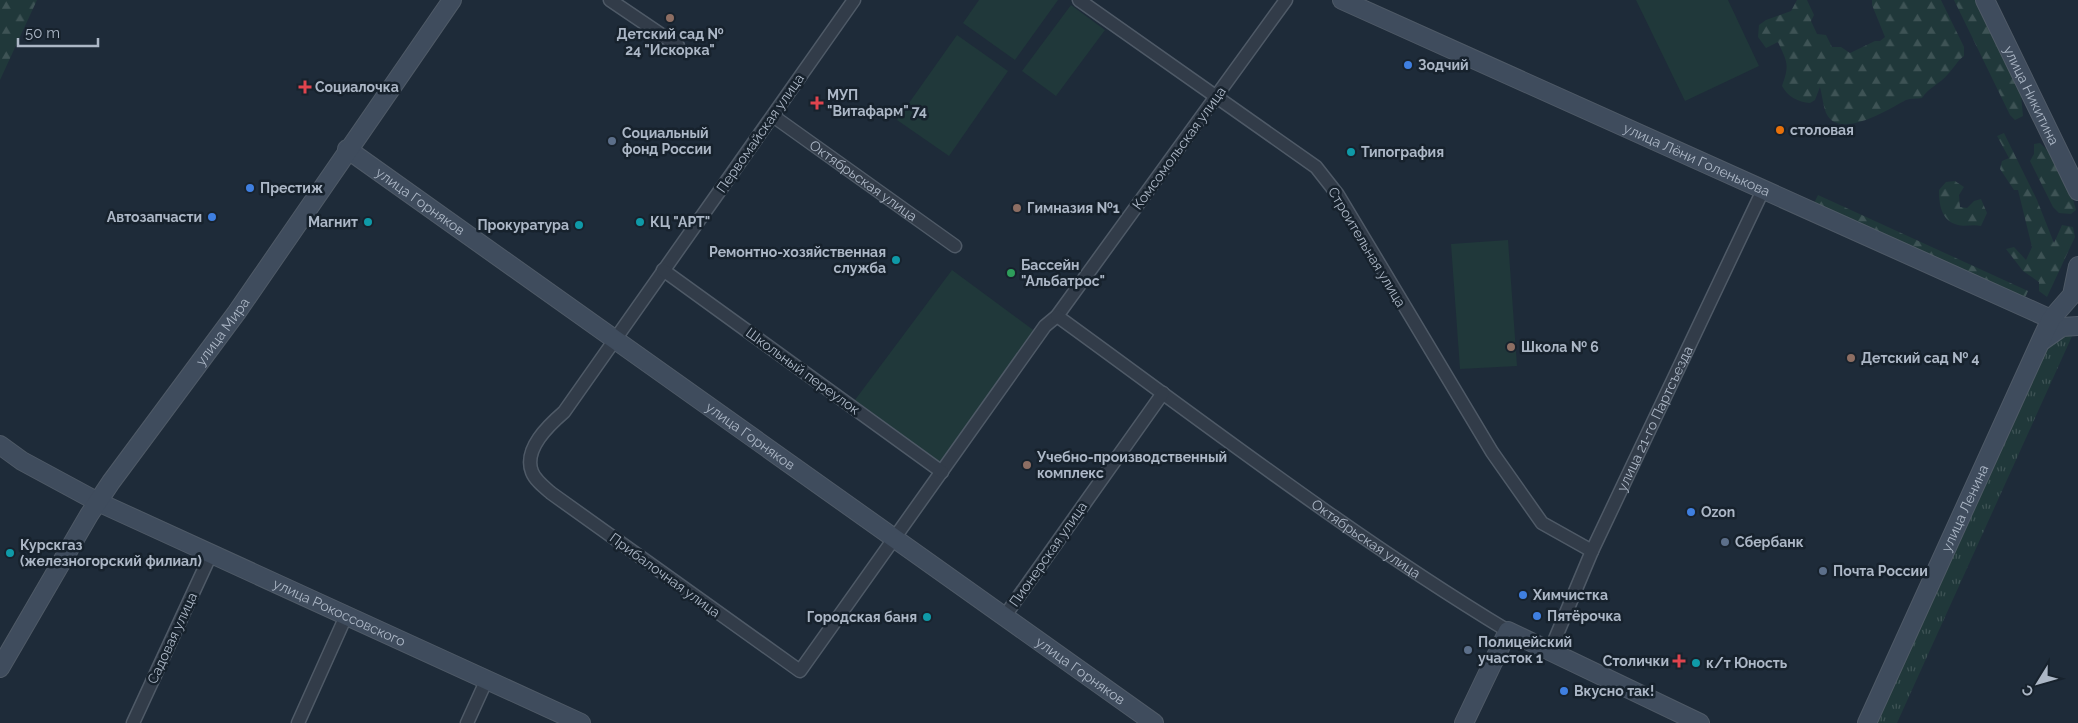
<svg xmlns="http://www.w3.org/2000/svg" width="2078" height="723" font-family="Raleway,sans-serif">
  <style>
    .grass { fill: url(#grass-tufts) }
    .forest { fill: url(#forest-firs) }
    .pitch { fill: #20383a }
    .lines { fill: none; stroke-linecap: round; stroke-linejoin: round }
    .street-casing { stroke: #4f5a67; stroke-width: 15 }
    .secondary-casing { stroke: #4f5a67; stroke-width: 20 }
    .street { stroke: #323c49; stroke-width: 12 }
    .secondary { stroke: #3f4c5d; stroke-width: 18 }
    .education-dot { fill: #8d6e63; stroke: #17222d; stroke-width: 2 }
    .shop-dot { fill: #3f7fe0; stroke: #17222d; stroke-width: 2 }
    .health-dot { fill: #e0444e; stroke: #17222d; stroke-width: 2 }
    .food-dot { fill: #e8710a; stroke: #17222d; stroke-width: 2 }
    .service-dot { fill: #5c6f8a; stroke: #17222d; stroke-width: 2 }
    .culture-dot { fill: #0f9aa8; stroke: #17222d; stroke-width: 2 }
    .leisure-dot { fill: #2e9e5b; stroke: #17222d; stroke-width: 2 }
    .labels { text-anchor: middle; stroke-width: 5; stroke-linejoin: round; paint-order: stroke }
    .poi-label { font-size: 14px; font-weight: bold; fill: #acb7c6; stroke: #17222d; text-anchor: start }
    .street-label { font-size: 14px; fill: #acb7c6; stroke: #17222d }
  </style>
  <defs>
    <pattern id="grass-tufts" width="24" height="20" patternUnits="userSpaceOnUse" patternTransform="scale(1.25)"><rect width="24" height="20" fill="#20383a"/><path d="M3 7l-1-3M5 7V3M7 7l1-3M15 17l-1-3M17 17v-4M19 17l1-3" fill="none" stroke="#3e5355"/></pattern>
    <pattern id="forest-firs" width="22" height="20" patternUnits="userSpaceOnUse" patternTransform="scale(1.25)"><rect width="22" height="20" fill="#20383a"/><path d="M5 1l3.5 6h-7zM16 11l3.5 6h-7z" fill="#3e5355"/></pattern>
  </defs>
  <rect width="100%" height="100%" fill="#1e2b39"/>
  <path class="grass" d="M 2073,334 L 1897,723 L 1877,723 L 2047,347 L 2053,337 Z"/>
  <path class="forest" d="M 0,0 L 37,0 L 0,80 Z
    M 1797,0 L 1807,0 L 1814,15 L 1811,21 L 1817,34 L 1826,35 L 1832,47 L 1841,47 L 1850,53 L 1875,41 L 1880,41 L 1885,37 L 1872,5 L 1872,0 L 1941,0 L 1964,47 L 1964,56 C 1957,61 1954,68 1948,74 C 1940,84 1929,87 1922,98 C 1917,99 1911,98 1906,100 C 1889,109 1839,141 1826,113 C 1823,105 1822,95 1820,87 L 1815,100 L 1810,103 C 1798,102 1788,97 1782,86 C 1790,64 1787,62 1778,42 L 1766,48 L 1758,37 L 1759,25 L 1766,20 L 1791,11 Z
    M 1954,0 L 1975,0 L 2021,95 L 2023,116 L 2015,120 L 2010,115 Z
    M 2004,133 L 2037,200 L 2054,243 L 2062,225 L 2073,227 L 2075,237 L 2047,297 L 2039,291 L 2039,282 L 2023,271 L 2006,249 L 2014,247 L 2026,260 L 2032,247 L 2018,190 L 2014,190 L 2000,169 L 2002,161 L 2009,158 L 1997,136 Z
    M 2040,143 C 2059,160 2070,185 2076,210 L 2071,214 L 2059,213 L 2053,207 L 2030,161 L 2034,154 L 2034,144 Z
    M 1955,181 L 1964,187 L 1959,195 L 1960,207 L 1967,208 L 1974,201 L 1981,199 L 1987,213 L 1981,226 C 1973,224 1964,227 1958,225 C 1941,221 1939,204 1939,190 L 1946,182 Z
    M 1818,195 L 2028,291 L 2024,300 L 1813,205 Z"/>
  <path class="pitch" d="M 979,0 L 1058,0 L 1015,60 L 963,23 Z
    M 1636,0 L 1728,0 L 1759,66 L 1685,101 Z
    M 1071,5 L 1105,30 L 1056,96 L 1022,71 Z
    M 957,35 L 1008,71 L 949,156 L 897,120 Z
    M 1508,240 L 1517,366 L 1460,369 L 1451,244 Z
    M 952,270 L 1036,332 L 939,463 L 855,400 Z"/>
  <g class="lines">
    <defs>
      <g id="street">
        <path d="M 610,0 L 678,46"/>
        <path d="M 854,0 L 564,412 C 549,425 523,449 532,472 C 535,480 544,487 551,493 L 800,671 L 1045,326 L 1057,316 L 1286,0"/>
        <path d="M 1079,0 L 1316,167 L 1338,195 L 1492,452 L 1542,523 L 1592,551"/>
        <path id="s1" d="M 773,116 L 955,246"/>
        <path d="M 663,270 L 942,472"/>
        <path id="s2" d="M 1057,316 C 1206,424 1351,536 1508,631"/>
        <path d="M 1004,617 L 1163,393"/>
        <path id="s3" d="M 1550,651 L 1592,551 L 1764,188"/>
        <path d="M 133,723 L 211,554"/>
        <path d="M 298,723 L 346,616"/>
        <path d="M 467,723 L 487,679"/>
      </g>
      <g id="secondary">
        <path id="s4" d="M 1342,0 L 2051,319"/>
        <path id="s5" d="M 1985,0 L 2078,191"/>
        <path id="s6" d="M 347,149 L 1154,723"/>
        <path d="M 2042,341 L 2062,327 L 2078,326"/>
        <path id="s7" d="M 0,445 L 22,461 L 98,502 L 581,723"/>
        <path id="s8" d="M 0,668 L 89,515 L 111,482 L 237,312 L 452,0"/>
        <path d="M 1464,723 L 1508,631 L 1700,723"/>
        <path id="s9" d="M 1867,723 L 2043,336 L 2051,319 L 2072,295 L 2078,266"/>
      </g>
    </defs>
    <use href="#street" class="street-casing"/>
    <use href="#secondary" class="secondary-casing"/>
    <use href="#street" class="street"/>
    <use href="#secondary" class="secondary"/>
  </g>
  <g class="education-dot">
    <circle cx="670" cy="18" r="5"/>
    <circle cx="1017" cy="208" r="5"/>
    <circle cx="1511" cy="347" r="5"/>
    <circle cx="1851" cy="358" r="5"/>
    <circle cx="1027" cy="465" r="5"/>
  </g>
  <g class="shop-dot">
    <circle cx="1408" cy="65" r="5"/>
    <circle cx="250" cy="188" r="5"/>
    <circle cx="212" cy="217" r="5"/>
    <circle cx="1691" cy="512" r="5"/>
    <circle cx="1523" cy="595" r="5"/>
    <circle cx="1537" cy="616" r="5"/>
    <circle cx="1564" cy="691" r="5"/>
  </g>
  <g class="health-dot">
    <path d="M302.5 79.5h5v5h5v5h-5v5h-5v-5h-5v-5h5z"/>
    <path d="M814.5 95.5h5v5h5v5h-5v5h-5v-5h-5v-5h5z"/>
    <path d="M1676.5 653.5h5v5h5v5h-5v5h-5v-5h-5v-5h5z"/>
  </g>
  <circle class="food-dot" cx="1780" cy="130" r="5"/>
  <g class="service-dot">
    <circle cx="612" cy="141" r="5"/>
    <circle cx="1725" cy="542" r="5"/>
    <circle cx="1823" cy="571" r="5"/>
    <circle cx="1468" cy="650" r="5"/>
  </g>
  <g class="culture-dot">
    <circle cx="1351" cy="152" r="5"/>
    <circle cx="368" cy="222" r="5"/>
    <circle cx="640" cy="222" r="5"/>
    <circle cx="579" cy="225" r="5"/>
    <circle cx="896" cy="260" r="5"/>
    <circle cx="10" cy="553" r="5"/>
    <circle cx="927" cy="617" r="5"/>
    <circle cx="1696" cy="663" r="5"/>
  </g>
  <circle class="leisure-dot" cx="1011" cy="273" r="5"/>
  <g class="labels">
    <g class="poi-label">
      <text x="670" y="39" text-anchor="middle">Детский сад №<tspan x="670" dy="16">24 "Искорка"</tspan></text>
      <text x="1418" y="70">Зодчий</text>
      <text x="315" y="92">Социалочка</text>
      <text x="827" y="100">МУП<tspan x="827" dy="16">"Витафарм" 74</tspan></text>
      <text x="1790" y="135">столовая</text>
      <text x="622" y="138">Социальный<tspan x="622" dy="16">фонд России</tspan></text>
      <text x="1361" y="157">Типография</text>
      <text x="260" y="193">Престиж</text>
      <text x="1027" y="213">Гимназия №1</text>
      <text x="202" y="222" text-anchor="end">Автозапчасти</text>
      <text x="358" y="227" text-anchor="end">Магнит</text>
      <text x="650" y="227">КЦ "АРТ"</text>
      <text x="569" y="230" text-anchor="end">Прокуратура</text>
      <text x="886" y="257" text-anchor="end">Ремонтно-хозяйственная<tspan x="886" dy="16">служба</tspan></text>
      <text x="1021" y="270">Бассейн<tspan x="1021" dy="16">"Альбатрос"</tspan></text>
      <text x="1521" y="352">Школа № 6</text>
      <text x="1861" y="363">Детский сад № 4</text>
      <text x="1037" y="462">Учебно-производственный<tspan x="1037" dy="16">комплекс</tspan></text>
      <text x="1701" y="517">Ozon</text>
      <text x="1735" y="547">Сбербанк</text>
      <text x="20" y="550">Курскгаз<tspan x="20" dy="16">(железногорский филиал)</tspan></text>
      <text x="1833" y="576">Почта России</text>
      <text x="1533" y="600">Химчистка</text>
      <text x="1547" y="621">Пятёрочка</text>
      <text x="917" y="622" text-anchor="end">Городская баня</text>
      <text x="1478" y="647">Полицейский<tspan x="1478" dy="16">участок 1</tspan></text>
      <text x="1669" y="666" text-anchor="end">Столички</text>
      <text x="1706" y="668">к/т Юность</text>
      <text x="1574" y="696">Вкусно так!</text>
    </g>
    <g class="street-label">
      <text dy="5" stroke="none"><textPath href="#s5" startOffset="106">улица Никитина</textPath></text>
      <text transform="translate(760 133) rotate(-55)" y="5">Первомайская улица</text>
      <text transform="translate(1179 148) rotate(-54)" y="5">Комсомольская улица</text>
      <text dy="5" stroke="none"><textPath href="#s4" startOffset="389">улица Лёни Голенькова</textPath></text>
      <text dy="5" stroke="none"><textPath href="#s1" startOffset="111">Октябрьская улица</textPath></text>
      <text dy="5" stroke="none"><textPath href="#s6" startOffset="90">улица Горняков</textPath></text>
      <text transform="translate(1367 247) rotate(59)" y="5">Строительная улица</text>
      <text dy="5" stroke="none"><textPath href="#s8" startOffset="404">улица Мира</textPath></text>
      <text transform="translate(803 371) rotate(36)" y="5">Школьный переулок</text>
      <text dy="5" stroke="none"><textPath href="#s3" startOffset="255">улица 21-го Партсъезда</textPath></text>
      <text dy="5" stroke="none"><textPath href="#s6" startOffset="495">улица Горняков</textPath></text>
      <text dy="5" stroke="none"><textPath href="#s9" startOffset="236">улица Ленина</textPath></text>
      <text dy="5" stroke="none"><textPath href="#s2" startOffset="381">Октябрьская улица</textPath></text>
      <text transform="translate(1048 554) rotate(-55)" y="5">Пионерская улица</text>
      <text transform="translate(665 575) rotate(36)" y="5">Прибалочная улица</text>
      <text dy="5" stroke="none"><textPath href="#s7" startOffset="379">улица Рокоссовского</textPath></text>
      <text transform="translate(172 638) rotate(-65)" y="5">Садовая улица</text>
      <text dy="5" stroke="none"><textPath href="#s6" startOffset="900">улица Горняков</textPath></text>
    </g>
  </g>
  <g transform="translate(2038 683) rotate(233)" stroke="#17222d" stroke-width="4" paint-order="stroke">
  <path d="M0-4L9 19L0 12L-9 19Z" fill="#acb7c6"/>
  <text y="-8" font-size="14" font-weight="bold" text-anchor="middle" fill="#acb7c6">С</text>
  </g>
  <path d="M18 38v8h80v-8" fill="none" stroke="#acb7c6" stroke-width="2.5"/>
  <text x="25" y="38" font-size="15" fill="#acb7c6" stroke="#17222d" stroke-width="4" paint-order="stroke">50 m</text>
</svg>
